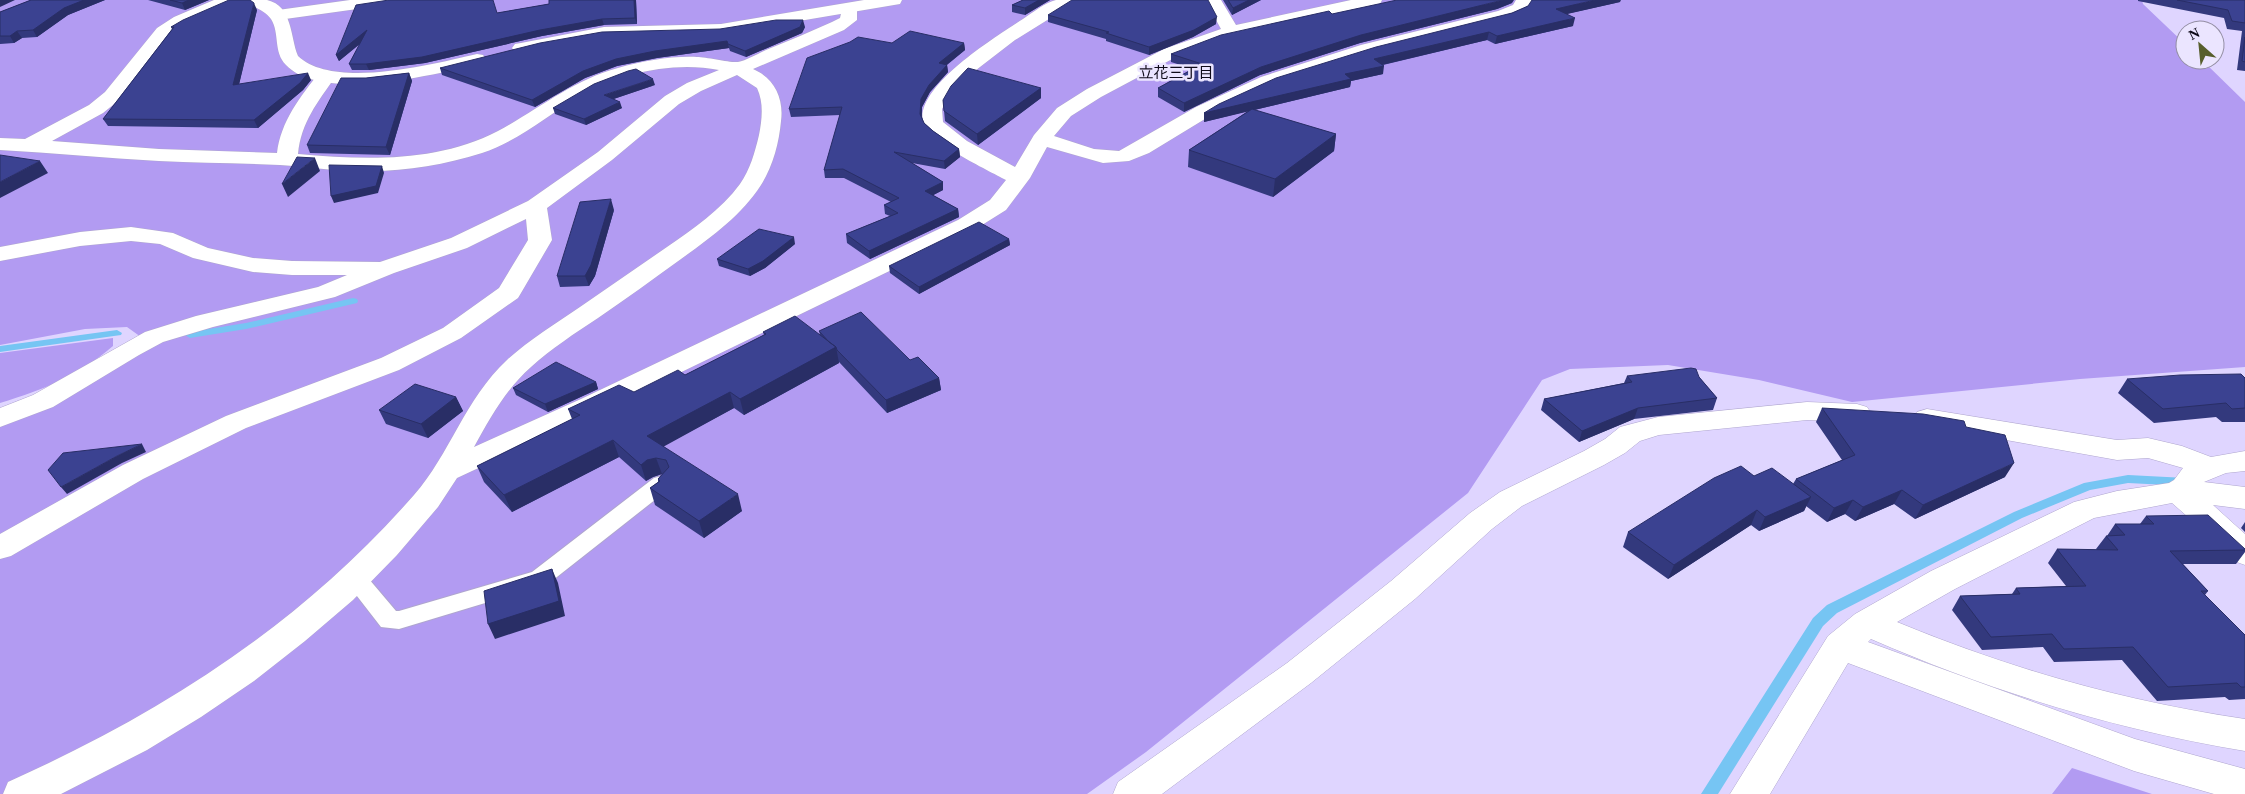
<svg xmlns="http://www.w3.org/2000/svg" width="2245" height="794" font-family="'Times New Roman','Noto Sans JP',serif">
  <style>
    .green { fill: #b29bf2 }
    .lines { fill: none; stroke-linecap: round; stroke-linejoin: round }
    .stream { fill: #76c5f3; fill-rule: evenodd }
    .lane-casing { stroke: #afa6ce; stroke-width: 2 }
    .street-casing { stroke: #afa6ce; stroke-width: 1 }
    .secondary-casing { stroke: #afa6ce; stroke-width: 1 }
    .lane { fill: #fff; fill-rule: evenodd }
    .street { fill: #fff; fill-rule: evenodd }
    .secondary { fill: #fff; fill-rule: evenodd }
    .wall { fill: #33397d }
    .shaded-wall { fill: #292e66 }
    .building { fill: #3b4291; stroke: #292e66 }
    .labels { text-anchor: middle; stroke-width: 5; stroke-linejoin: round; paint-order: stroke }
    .far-neighbourhood-label { font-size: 15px; fill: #0f0b19; stroke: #ebe5ff }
  </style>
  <rect width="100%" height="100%" fill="#dfd5ff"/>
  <path class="green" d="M 0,0 L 2142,0 L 2143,4 L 2185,44 L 2185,60 L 2202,60 L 2245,102 L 2245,367 L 2080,379 L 1852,402 L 1759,380 L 1668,365 L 1570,369 L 1542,380 L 1468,493 L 1146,752 L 1087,794 L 0,794 L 0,409 L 17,401 L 90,382 L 141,337 L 127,327 L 85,329 L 0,345 Z
    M 113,338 L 113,346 C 77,377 45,389 0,403 L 0,353 Z
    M 2072,768 L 2152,794 L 2052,794 Z"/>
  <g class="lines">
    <path class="stream" d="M 353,298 L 357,299 L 358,301 L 357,303 L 246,329 L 190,338 L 185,335 L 190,332 L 246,323 Z
      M 117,330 L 122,333 L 121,335 L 0,352 L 0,346 Z
      M 2128,475 L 2186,478 L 2190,479 L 2192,482 L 2190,485 L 2186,486 L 2128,483 L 2090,490 L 2022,518 L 1837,613 L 1823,626 L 1718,794 L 1701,794 L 1813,618 L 1827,605 L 2014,512 L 2084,483 Z"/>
    <defs>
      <path id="lane" d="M 662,476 L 670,478 L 673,483 L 670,488 L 548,584 L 399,629 L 381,627 L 343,578 L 347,572 L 355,569 L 363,572 L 396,611 L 399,611 L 532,572 L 654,478 Z"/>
      <path id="street" d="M 214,0 L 236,0 L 234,4 L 186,25 L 169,36 L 119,100 L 103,113 L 52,141 L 159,149 L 277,153 C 281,121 300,97 319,73 L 326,71 L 333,73 L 335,77 C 318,102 301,122 298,154 C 365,160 436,163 498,131 C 539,109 573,80 618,68 C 643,61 671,56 697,57 C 706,57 731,63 738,62 C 747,60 757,54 766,50 C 788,41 810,32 832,22 L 840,18 L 843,5 L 855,5 L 857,9 L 857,20 L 844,30 L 753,69 C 774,78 784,98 781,121 C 779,143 773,166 761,185 C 741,216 710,238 681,259 C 653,279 626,299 598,318 C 575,333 551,349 531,367 C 506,389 490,418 474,447 L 581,399 L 958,220 L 990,200 L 1006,180 C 988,170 927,142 923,122 C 915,86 997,36 1023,19 C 1032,13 1046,2 1056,0 C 1062,0 1069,0 1075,0 L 1073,4 L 1015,40 L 967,77 L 950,95 L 942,109 L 943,122 L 967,141 L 1015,167 L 1034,135 L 1057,108 L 1087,89 L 1164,49 L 1221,29 L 1205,0 L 1221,0 L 1236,25 L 1351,0 L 1382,0 L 1380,4 L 1374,5 L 1236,35 L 1176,57 L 1101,97 L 1071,116 L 1054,136 L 1094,149 L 1119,151 L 1196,107 L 1261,77 L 1361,45 L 1498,11 L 1513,5 L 1516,0 L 1532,0 L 1533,2 L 1525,13 L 1510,19 L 1374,53 L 1275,85 L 1218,111 L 1149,153 L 1129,161 L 1103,163 L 1047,147 L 1030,178 L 1006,210 L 974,230 L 601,411 L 457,478 L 438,507 L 397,555 L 353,600 L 305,641 L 254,681 L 201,717 L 147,750 L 61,794 L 3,794 L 8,782 C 164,712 300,625 414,495 C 450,454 465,399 507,360 C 529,340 555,324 580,307 C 609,287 638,267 667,247 C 693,229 721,210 740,184 C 750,170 755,152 759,135 C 762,119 764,103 757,88 L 737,75 L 701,91 L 679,104 L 612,160 L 547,208 L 552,240 L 521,293 L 518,298 L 461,338 L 399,370 L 246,428 L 143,479 L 11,556 L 0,559 L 0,534 L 123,465 L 226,416 L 381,358 L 443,328 L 499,288 L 528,240 L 526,219 L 467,248 L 394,273 L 335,297 L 213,327 L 163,342 L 139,355 L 53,407 L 0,427 L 0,408 L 33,395 L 145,332 L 196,316 L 318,287 L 347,275 L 292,275 L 253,272 L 193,258 L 160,244 L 131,241 L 80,246 L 0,261 L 0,247 L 80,232 L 131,227 L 173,233 L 208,248 L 253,258 L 292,261 L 380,262 L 451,238 L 528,201 L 598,152 L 665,96 L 687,83 L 719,70 C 674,61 619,73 580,96 C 547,116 518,141 482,153 C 444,165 402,172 363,171 C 335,171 307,167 280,165 C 239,163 199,163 159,161 C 106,158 53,153 0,150 L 0,138 L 25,139 L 89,105 L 105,92 L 157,28 L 174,17 Z
        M 350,0 L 394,0 L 392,4 L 386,5 L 278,20 L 272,19 L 270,15 L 272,11 L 278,10 Z
        M 1807,402 L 1857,404 L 1867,407 L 1871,413 L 1867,419 L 1857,422 L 1807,420 L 1659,435 L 1640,441 L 1625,453 L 1604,465 L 1522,506 L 1492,529 L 1415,599 L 1311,683 L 1162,794 L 1113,794 L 1118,782 L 1287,663 L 1391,581 L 1470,513 L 1500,492 L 1584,451 L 1605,439 L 1620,427 L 1658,417 Z
        M 1927,409 L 2117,440 L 2148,438 L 2182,446 L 2211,457 L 2245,451 L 2245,471 L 2226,473 L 2204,482 L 2245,487 L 2245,509 L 2213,505 L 2245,534 L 2245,565 L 2234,561 L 2204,531 L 2172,503 L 2094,518 L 1955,589 L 1897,622 C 2011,669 2123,701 2245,719 L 2245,751 C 2114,729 1993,692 1871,639 L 1868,642 L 2135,739 L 2245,769 L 2245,794 L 2214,794 L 2134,771 L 1848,663 L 1770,794 L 1730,794 L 1828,636 L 1855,614 L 1931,571 L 2074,502 L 2117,491 L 2169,483 L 2174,480 L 2183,468 L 2148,458 L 2117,460 L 1917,424 L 1913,418 L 1917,412 Z"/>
      <path id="secondary" d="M 247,0 C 253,0 261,0 267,0 C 293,6 290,37 298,56 C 333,90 434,64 477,54 L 483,55 L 486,59 L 483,63 C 438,74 322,103 286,65 C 273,52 280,33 271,19 C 265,10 253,8 247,0 Z
        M 864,0 L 902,0 L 900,4 L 894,5 L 721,34 L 604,37 L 521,53 L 515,52 L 512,48 L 515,44 L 521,43 L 604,27 L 721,24 Z"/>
    </defs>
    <use href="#lane" class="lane-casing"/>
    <use href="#street" class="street-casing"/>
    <use href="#secondary" class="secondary-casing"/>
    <use href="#lane" class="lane"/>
    <use href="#street" class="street"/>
    <use href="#secondary" class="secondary"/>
  </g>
  <path class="wall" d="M 31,0 L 105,0 L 68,15 L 37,37 L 22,38 L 14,43 L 0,44 L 0,12 Z
    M 148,0 L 209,0 L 185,10 Z
    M 389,0 L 497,13 L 549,4 L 549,0 L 636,0 L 637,24 L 604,25 L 542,36 L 425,63 L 369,70 L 352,70 L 349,64 L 360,44 L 339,61 L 336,55 Z
    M 1023,0 L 1050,0 L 1025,15 L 1012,12 L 1012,5 Z
    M 1223,0 L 1261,0 L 1232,15 Z
    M 2138,0 L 2245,0 L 2245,71 L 2237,70 L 2242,31 L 2227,29 L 2224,18 L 2138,1 Z
    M 1620,2 L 1566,14 L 1573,26 L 1495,44 L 1487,40 L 1383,65 L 1383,74 L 1351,81 L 1350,87 L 1254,110 L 1336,134 L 1334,151 L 1273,197 L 1188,167 L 1189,150 L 1248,111 L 1204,122 L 1204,113 L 1512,13 L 1528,6 Z
    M 1512,3 L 1497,9 L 1360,43 L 1260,75 L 1184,112 L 1158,97 L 1158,88 L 1193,69 L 1171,62 L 1171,54 L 1332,14 Z
    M 257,10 L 239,84 L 311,80 L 303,90 L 258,128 L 108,126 L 103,119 L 172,29 L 171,27 Z
    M 1048,15 L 1216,24 L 1193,37 L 1149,55 L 1106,41 L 1106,39 L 1048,22 Z
    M 805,27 L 802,33 L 746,57 L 730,51 L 729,48 L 657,58 L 617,66 L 585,78 L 535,107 L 442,75 L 440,68 Z
    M 892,43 L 964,43 L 965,50 L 947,65 L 948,72 L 930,92 L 922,107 L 922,117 L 924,123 L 933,131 L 959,149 L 960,157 L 945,169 L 912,163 L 943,182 L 943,190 L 933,195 L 958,209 L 959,217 L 870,259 L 847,243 L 846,234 L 890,216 L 885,214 L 884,205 L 891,202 L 844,178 L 825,178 L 824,170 L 840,115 L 791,117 L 789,109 Z
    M 409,73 L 412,81 L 390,155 L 310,153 L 307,145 L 366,78 Z
    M 655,85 L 613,99 L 622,108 L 586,125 L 555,114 L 553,108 Z
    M 1041,88 L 1041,98 L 978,145 L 945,121 L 943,100 Z
    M 614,210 L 595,276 L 589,286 L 560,287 L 557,276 Z
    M 1009,239 L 1010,245 L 919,294 L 890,273 L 889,266 Z
    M 795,244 L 765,268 L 750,276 L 719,266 L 717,259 Z
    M 819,331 L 910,360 L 939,378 L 941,390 L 887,413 L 839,362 L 839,363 L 744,415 L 734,408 L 663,446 L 742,511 L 704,538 L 655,505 L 650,488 L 658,482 L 658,479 L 662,474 L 653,477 L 646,481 L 619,457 L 512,512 L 484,482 L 477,466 L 572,419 L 568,409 L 634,392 L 685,375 L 764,335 L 763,332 L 820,335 Z
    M 1627,376 L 1699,377 L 1717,398 L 1713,410 L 1634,419 L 1579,442 L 1541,410 L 1544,399 L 1624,383 Z
    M 2245,378 L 2245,422 L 2222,422 L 2216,417 L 2154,423 L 2118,393 L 2127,379 Z
    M 596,382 L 598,389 L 548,412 L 516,395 L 513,388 Z
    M 456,397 L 463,411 L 428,438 L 386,424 L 379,410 Z
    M 1822,408 L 1966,427 L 2005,477 L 1915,519 L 1894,504 L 1855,521 L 1845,514 L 1827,522 L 1806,506 L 1804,511 L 1759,531 L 1751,525 L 1668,579 L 1623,547 L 1628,532 L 1793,484 L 1796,479 L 1842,460 L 1816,422 Z
    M 2146,516 L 2245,549 L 2245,552 L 2236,564 L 2183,564 L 2208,591 L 2205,595 L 2245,635 L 2245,699 L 2229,700 L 2225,697 L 2157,701 L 2122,660 L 2054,662 L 2043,647 L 1982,650 L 1952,610 L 1960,596 L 2012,594 L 2016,588 L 2066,586 L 2048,563 L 2057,549 L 2097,550 L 2096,549 L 2106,536 L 2107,536 L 2115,524 L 2140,524 Z
    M 2245,522 L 2245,532 L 2241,528 Z"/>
  <path class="shaded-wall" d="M 0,0 L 15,0 L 0,7 Z
    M 84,0 L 105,0 L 68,15 L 37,37 L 33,30 L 64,8 Z
    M 189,0 L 209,0 L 185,10 L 182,3 Z
    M 634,0 L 636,0 L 637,24 L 635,18 Z
    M 1039,0 L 1050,0 L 1025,15 L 1025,8 Z
    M 1249,0 L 1261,0 L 1232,15 L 1233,8 Z
    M 1503,0 L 1514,0 L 1512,3 L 1497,9 L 1360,43 L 1260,75 L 1184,112 L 1184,103 L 1261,67 L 1361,35 Z
    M 1595,0 L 1621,0 L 1620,2 L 1554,17 L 1556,9 Z
    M 254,3 L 257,10 L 237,93 L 233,85 Z
    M 1217,17 L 1216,24 L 1193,37 L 1149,55 L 1149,47 Z
    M 1575,18 L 1573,26 L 1495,44 L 1497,36 Z
    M 602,19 L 604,25 L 542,36 L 425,63 L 369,70 L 366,64 L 540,30 Z
    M 803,20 L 805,27 L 802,33 L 746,57 L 745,51 Z
    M 367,30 L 369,36 L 339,61 L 336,55 Z
    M 17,31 L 22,38 L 14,43 L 10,36 Z
    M 1489,32 L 1487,40 L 1373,67 L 1374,59 Z
    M 727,41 L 729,48 L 657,58 L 617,66 L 585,78 L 535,107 L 532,100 L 583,71 L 616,59 L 655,51 Z
    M 964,43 L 965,50 L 940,70 L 939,63 Z
    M 947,65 L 948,72 L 930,92 L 922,107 L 921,122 L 920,114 L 921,99 L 929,85 Z
    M 1384,66 L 1383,74 L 1351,81 L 1350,87 L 1204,122 L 1204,113 L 1345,74 Z
    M 308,73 L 311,80 L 303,90 L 258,128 L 254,120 Z
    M 409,73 L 412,81 L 390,155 L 386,147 Z
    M 653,79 L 655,85 L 605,102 L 604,95 Z
    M 1041,88 L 1041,98 L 978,145 L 977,134 Z
    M 620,102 L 622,108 L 586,125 L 584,119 Z
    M 1336,134 L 1334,151 L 1273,197 L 1275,179 Z
    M 959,149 L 960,157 L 945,169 L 944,161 Z
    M 315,158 L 320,171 L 288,197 L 282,184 Z
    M 40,161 L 48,173 L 0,198 L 0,182 Z
    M 382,166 L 384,173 L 378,193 L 334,203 L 331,196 Z
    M 943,182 L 943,190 L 926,199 L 925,191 Z
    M 611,199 L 614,210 L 595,276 L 589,286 L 585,276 Z
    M 958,209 L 959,217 L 870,259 L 869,251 Z
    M 794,237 L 795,244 L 765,268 L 750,276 L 748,269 Z
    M 1009,239 L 1010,245 L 919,294 L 919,287 Z
    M 836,347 L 839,363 L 744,415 L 740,399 Z
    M 939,378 L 941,390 L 887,413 L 886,400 Z
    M 596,382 L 598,389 L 548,412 L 545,404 Z
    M 730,392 L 734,408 L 652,453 L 647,436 Z
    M 456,397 L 463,411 L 428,438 L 421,424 Z
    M 1638,408 L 1634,419 L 1579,442 L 1582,431 Z
    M 613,440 L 619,457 L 512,512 L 504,495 Z
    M 142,444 L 146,452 L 122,463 L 67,494 L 61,487 L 117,456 Z
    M 656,458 L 662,474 L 653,477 L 646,481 L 641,465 L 647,460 Z
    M 2014,463 L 2005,477 L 1915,519 L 1923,505 Z
    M 1902,490 L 1894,504 L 1855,521 L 1863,507 Z
    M 738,494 L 742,511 L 704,538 L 699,521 Z
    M 1811,497 L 1804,511 L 1759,531 L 1765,517 Z
    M 1853,500 L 1845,514 L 1827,522 L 1834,508 Z
    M 1757,510 L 1751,525 L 1668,579 L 1674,565 Z
    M 552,569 L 558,583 L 565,616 L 495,639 L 488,624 Z"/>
  <path class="building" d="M 31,0 L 84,0 L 64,8 L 33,30 L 17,31 L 10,36 L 0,36 L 0,12 Z
    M 170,0 L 189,0 L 182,3 Z
    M 229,0 L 250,0 L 254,3 L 233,85 L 308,73 L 300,83 L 254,120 L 103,119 L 174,27 L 171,27 L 183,20 Z
    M 389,0 L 493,0 L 497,13 L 549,4 L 549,0 L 634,0 L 635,18 L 602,19 L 540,30 L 422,57 L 366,64 L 349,64 L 367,30 L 336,55 L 356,5 Z
    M 1023,0 L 1039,0 L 1025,8 L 1012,5 Z
    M 1072,0 L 1208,0 L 1217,17 L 1194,30 L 1149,47 L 1106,33 L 1109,32 L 1048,15 Z
    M 1228,0 L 1249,0 L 1233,8 Z
    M 1397,0 L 1503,0 L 1361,35 L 1261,67 L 1184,103 L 1158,88 L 1202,64 L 1171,54 L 1221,35 L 1329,11 L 1332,14 Z
    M 1532,0 L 1595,0 L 1556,9 L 1575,18 L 1497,36 L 1489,32 L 1374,59 L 1384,66 L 1345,74 L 1351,79 L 1204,113 L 1219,104 L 1276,78 L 1376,47 L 1512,13 L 1528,6 Z
    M 2177,0 L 2245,0 L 2245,23 L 2232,21 L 2228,10 Z
    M 776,20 L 803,20 L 800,27 L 745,51 L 728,44 L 727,41 L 655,51 L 616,59 L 583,71 L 532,100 L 440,68 L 540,43 L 602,32 L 720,29 Z
    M 910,31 L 964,43 L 939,63 L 947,65 L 929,85 L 921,99 L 920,114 L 924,123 L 933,131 L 959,149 L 944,161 L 894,152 L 943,182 L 925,191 L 958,209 L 869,251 L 846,234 L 898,213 L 884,205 L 899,198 L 843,169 L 824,170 L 842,107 L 789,109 L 807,58 L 850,42 L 858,37 L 892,43 Z
    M 2245,37 L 2245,62 L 2242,61 Z
    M 968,68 L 1041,88 L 977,134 L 944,111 L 943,100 L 951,86 Z
    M 636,69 L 653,79 L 604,95 L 620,102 L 584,119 L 553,108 L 594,84 L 628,71 Z
    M 409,73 L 386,147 L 307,145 L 341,78 L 366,78 Z
    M 1252,109 L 1336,134 L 1275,179 L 1189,150 Z
    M 0,155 L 40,161 L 0,182 Z
    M 297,157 L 315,158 L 282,184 Z
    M 329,165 L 382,166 L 376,186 L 331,196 Z
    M 611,199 L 591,265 L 585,276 L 557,276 L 580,202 Z
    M 979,222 L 1009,239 L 919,287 L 889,266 Z
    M 759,229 L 794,237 L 763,261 L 748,269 L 717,259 Z
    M 861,312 L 910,360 L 918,357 L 939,378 L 886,400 L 837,350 L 836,347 L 829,342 L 819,331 Z
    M 795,316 L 836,347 L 740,399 L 730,392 L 647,436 L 738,494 L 699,521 L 650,488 L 660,481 L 658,479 L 669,467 L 666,460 L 656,458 L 647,460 L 641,465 L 613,440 L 504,495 L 477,466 L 580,415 L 568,409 L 619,385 L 634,392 L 678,370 L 685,375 L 766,334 L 763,332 Z
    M 556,362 L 596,382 L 545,404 L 513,388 Z
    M 1691,368 L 1696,369 L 1699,377 L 1717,398 L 1638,408 L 1582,431 L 1544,399 L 1632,382 L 1627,376 Z
    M 2241,374 L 2245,378 L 2245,408 L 2232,409 L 2226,403 L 2163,409 L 2127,379 L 2180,375 Z
    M 415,384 L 456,397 L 421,424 L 379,410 Z
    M 1822,408 L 1923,414 L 1964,421 L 1966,427 L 2005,435 L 2014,463 L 1923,505 L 1902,490 L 1863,507 L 1853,500 L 1834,508 L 1796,479 L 1855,455 Z
    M 142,444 L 117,456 L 61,487 L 48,470 L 63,453 Z
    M 1741,466 L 1754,476 L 1772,468 L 1811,497 L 1765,517 L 1757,510 L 1674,565 L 1628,532 L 1714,478 Z
    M 2208,515 L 2245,549 L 2245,550 L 2170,551 L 2208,591 L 2201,591 L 2245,635 L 2245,687 L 2241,687 L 2237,683 L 2168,687 L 2133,647 L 2064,649 L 2052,634 L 1991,637 L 1960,596 L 2020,594 L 2016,588 L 2086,586 L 2057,549 L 2118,550 L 2106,536 L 2125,535 L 2115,524 L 2154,524 L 2146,516 Z
    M 552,569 L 559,601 L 488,624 L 484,591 Z"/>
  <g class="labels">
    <g class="far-neighbourhood-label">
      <text x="1176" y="78">立花三丁目</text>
    </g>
  </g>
  <g transform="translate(2200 45) rotate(333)"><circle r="24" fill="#ebe5ff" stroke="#938ea3"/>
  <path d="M0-4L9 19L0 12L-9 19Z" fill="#575e2d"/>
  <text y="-8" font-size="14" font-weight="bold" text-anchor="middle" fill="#0f0b19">N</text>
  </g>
</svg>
